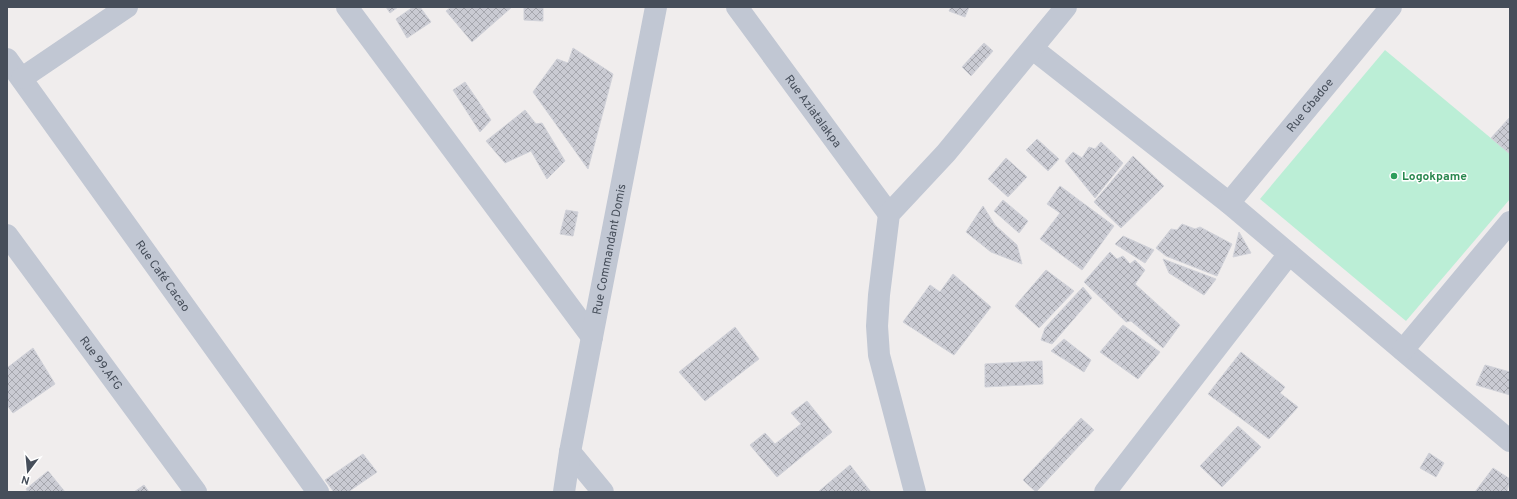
<svg xmlns="http://www.w3.org/2000/svg" width="1517" height="499" font-family="Overpass,sans-serif">
  <style>
    .grass { fill: #bbeed6 }
    .building { fill: url(#building-cross-hatch); stroke: #d1d2d9 }
    .lines { fill: none; stroke-linecap: round; stroke-linejoin: round }
    .minor { stroke: #c1c7d3; stroke-width: 22 }
    .leisure-dot { fill: #2e9e5b; stroke: #fff; stroke-width: 1.5 }
    .labels { text-anchor: middle; stroke-width: 3; stroke-linejoin: round; paint-order: stroke }
    .street-label { font-size: 12px; fill: #464e5a; stroke: #fff }
    .leisure-label { font-size: 12px; font-weight: bold; fill: #27864d; stroke: #fff; text-anchor: start }
  </style>
  <defs>
    <pattern id="building-cross-hatch" width="8" height="8" patternUnits="userSpaceOnUse"><rect width="8" height="8" fill="#cacbd3"/><path d="M0 0l8 8M0 8l8-8" fill="none" stroke="#a6a7ae"/></pattern>
  </defs>
  <rect width="100%" height="100%" fill="#f0eded"/>
  <path class="grass" d="M 1385,50 L 1510,154 L 1510,199 L 1406,321 L 1260,199 Z"/>
  <path class="building" d="M 386,7 L 398,7 L 390,13 Z
    M 413,7 L 420,7 L 431,22 L 407,38 L 396,19 Z
    M 451,7 L 512,7 L 472,42 L 446,11 Z
    M 524,7 L 543,7 L 543,21 L 524,20 Z
    M 951,7 L 969,7 L 965,17 L 949,11 Z
    M 984,43 L 993,51 L 971,76 L 962,67 Z
    M 573,48 L 613,74 L 588,169 L 533,92 L 557,59 L 568,63 Z
    M 465,82 L 491,120 L 480,132 L 453,90 Z
    M 525,110 L 536,124 L 542,123 L 565,161 L 547,179 L 531,151 L 505,163 L 486,141 Z
    M 1510,117 L 1510,154 L 1491,138 Z
    M 1037,139 L 1059,159 L 1048,171 L 1026,150 Z
    M 1101,142 L 1123,163 L 1095,198 L 1065,161 L 1073,152 L 1082,158 L 1089,147 L 1095,149 Z
    M 1133,156 L 1164,186 L 1121,228 L 1094,202 Z
    M 1006,158 L 1027,177 L 1008,197 L 988,179 Z
    M 1060,186 L 1114,226 L 1082,270 L 1040,239 L 1060,213 L 1047,204 Z
    M 1003,200 L 1028,221 L 1019,233 L 994,211 Z
    M 983,206 L 995,225 L 1017,245 L 1022,264 L 991,252 L 966,232 Z
    M 566,210 L 578,212 L 573,236 L 560,234 Z
    M 1182,224 L 1195,229 L 1200,227 L 1232,244 L 1217,276 L 1166,256 L 1156,248 L 1171,229 L 1177,230 Z
    M 1239,232 L 1251,253 L 1233,257 Z
    M 1123,236 L 1154,250 L 1145,263 L 1115,244 Z
    M 1110,252 L 1117,259 L 1123,256 L 1130,264 L 1135,260 L 1145,270 L 1135,284 L 1180,325 L 1163,348 L 1131,321 L 1126,322 L 1084,282 Z
    M 1163,259 L 1216,279 L 1204,295 L 1169,273 Z
    M 1046,270 L 1074,291 L 1039,328 L 1015,306 Z
    M 953,274 L 991,307 L 954,355 L 903,322 L 930,285 L 940,292 Z
    M 1083,287 L 1092,298 L 1052,344 L 1041,340 L 1045,328 Z
    M 1123,325 L 1160,352 L 1138,379 L 1100,352 Z
    M 735,327 L 759,359 L 705,401 L 679,372 Z
    M 1064,339 L 1091,360 L 1084,372 L 1051,351 Z
    M 33,348 L 55,384 L 13,413 L 7,405 L 7,368 Z
    M 1241,352 L 1285,387 L 1280,393 L 1298,407 L 1269,439 L 1208,394 Z
    M 1042,361 L 1043,384 L 985,387 L 985,364 Z
    M 1485,365 L 1510,372 L 1510,395 L 1476,385 Z
    M 807,401 L 832,432 L 777,477 L 750,445 L 765,433 L 775,444 L 801,424 L 791,413 Z
    M 1081,418 L 1094,430 L 1036,492 L 1023,480 Z
    M 1238,426 L 1261,447 L 1222,487 L 1200,466 Z
    M 1429,453 L 1444,463 L 1436,477 L 1420,468 Z
    M 363,454 L 377,472 L 348,492 L 334,492 L 325,480 Z
    M 850,465 L 871,492 L 818,492 Z
    M 1493,468 L 1510,479 L 1507,492 L 1475,492 Z
    M 48,471 L 65,492 L 28,492 L 26,489 Z
    M 144,485 L 149,492 L 134,492 Z"/>
  <g class="lines">
    <g class="minor">
      <path d="M 347,7 L 592,337"/>
      <path id="s1" d="M 737,7 L 889,214"/>
      <path d="M 1033,49 L 1229,203 L 1510,441"/>
      <path id="s2" d="M 7,59 L 318,492"/>
      <path d="M 22,78 L 127,7"/>
      <path id="s3" d="M 1229,203 L 1391,7"/>
      <path id="s4" d="M 7,235 L 196,492"/>
      <path d="M 1403,350 L 1510,222"/>
      <path d="M 570,452 L 603,492"/>
      <path id="s5" d="M 564,492 L 570,452 L 592,337 L 656,7"/>
      <path d="M 915,492 L 879,355 L 877,326 L 879,295 L 889,214 L 946,153 L 1066,7"/>
      <path d="M 1105,492 L 1289,254"/>
    </g>
  </g>
  <circle class="leisure-dot" cx="1394" cy="176" r="4"/>
  <g class="labels">
    <g class="street-label">
      <text dy="4" stroke="none"><textPath href="#s3" startOffset="127">Rue Gbadoe</textPath></text>
      <text dy="4" stroke="none"><textPath href="#s1" startOffset="129">Rue Aziatalakpa</textPath></text>
      <text dy="4" stroke="none"><textPath href="#s5" startOffset="247">Rue Commandant Domis</textPath></text>
      <text dy="4" stroke="none"><textPath href="#s2" startOffset="267">Rue Café Cacao</textPath></text>
      <text dy="4" stroke="none"><textPath href="#s4" startOffset="159">Rue 99.AFG</textPath></text>
    </g>
    <g class="leisure-label">
      <text x="1402" y="180">Logokpame</text>
    </g>
  </g>
  <rect width="1517" height="499" fill="none" stroke="#464e5a" stroke-width="16"/>
  <g transform="translate(28 471) rotate(196)" stroke="#ffffff" stroke-width="3" paint-order="stroke">
  <path d="M0-3L7 15L0 10L-7 15Z" fill="#464e5a"/>
  <text y="-6" font-size="11" font-weight="bold" text-anchor="middle" fill="#464e5a">N</text>
  </g>
</svg>
